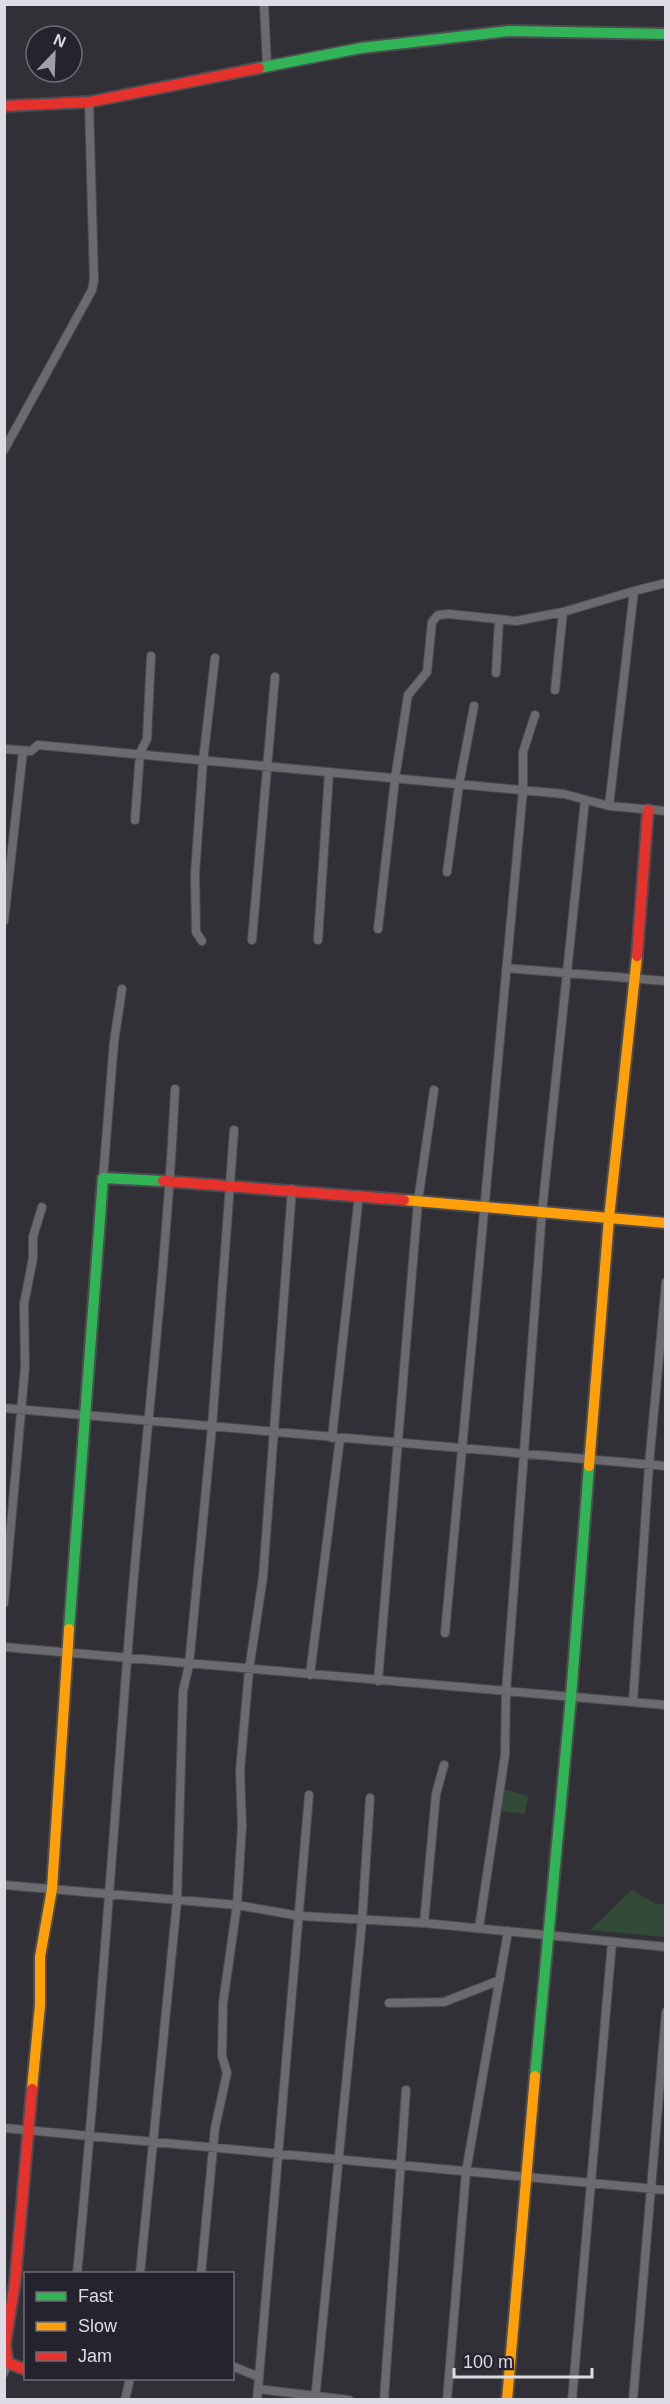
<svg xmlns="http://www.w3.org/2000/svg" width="670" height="2404" font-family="Arial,sans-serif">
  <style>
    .green { fill: #334a39 }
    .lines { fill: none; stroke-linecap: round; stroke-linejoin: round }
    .street-casing { stroke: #4c4c51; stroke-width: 10 }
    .fast-casing { stroke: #4c4c51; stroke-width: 14 }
    .slow-casing { stroke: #4c4c51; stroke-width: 14 }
    .jam-casing { stroke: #4c4c51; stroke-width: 14 }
    .street { stroke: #6b6b6f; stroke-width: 8 }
    .fast { stroke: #30b455; stroke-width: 10 }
    .slow { stroke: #ff9f0a; stroke-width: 10 }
    .jam { stroke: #e5322d; stroke-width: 10 }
  </style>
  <rect width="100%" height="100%" fill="#303036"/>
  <path class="green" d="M 503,1789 L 528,1796 L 525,1814 L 502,1811 Z
    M 632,1890 L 656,1904 L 665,1904 L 665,1937 L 590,1930 Z"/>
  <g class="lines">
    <defs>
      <path id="street" d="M 264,4 L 267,66
        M 4,450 L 92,290 L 94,280 L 89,102
        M 496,673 L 499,621
        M 555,690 L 563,612
        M 4,749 L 31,751 L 38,745 L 564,794 L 609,806 L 666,811
        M 609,806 L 634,591 L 666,583
        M 135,820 L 140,753 L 147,739 L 151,656
        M 447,872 L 459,785 L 474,706
        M 4,921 L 23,751
        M 378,929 L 395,779 L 408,695 L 427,672 L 432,622 L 438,615 L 449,614 L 516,621 L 563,612 L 634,591
        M 252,940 L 275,677
        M 318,940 L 329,773
        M 202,941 L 196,932 L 195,874 L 203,761 L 215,658
        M 506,968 L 666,981
        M 103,1178 L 114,1042 L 122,989
        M 4,1408 L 666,1466
        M 332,1438 L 359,1195
        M 4,1603 L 25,1367 L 24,1304 L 33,1258 L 33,1237 L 42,1207
        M 445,1633 L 523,790 L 523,752 L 535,715
        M 4,1647 L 666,1705
        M 310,1675 L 340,1438
        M 378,1681 L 418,1201 L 434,1090
        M 633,1702 L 649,1465 L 666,1282
        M 4,1885 L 237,1905 L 300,1916 L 424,1923 L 666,1947
        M 424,1923 L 436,1794 L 444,1765
        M 479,1928 L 505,1755 L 506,1692 L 542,1212 L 585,800
        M 389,2003 L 444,2002 L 500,1980
        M 4,2128 L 666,2190
        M 77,2274 C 97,2069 111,1865 127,1661 C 141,1470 166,1280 175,1089
        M 140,2274 L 177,1901 L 183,1691 L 189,1665 L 212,1427 L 234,1130
        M 201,2274 L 215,2128 L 227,2073 L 222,2056 L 223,2003 L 237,1905 L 242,1826 L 240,1771 L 249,1670 L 263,1577 L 292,1189
        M 232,2366 L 259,2377
        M 4,2373 L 8,2363
        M 258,2389 L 349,2400
        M 125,2400 L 130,2378
        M 257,2400 L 309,1795
        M 315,2400 L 362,1921 L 370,1798
        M 384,2400 L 406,2090
        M 447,2400 L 466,2172 L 508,1931
        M 572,2400 L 612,1942
        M 633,2400 L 666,2012"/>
      <path id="fast" d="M 259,68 L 361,48 L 509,31 L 666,34
        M 69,1629 L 103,1178 L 163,1181
        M 535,2076 L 571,1697 L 589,1466"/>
      <path id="slow" d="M 404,1200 L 666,1223
        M 589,1466 L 609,1218 L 637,956
        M 32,2089 L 40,2005 L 40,1957 L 52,1889 L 69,1629
        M 507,2400 L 535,2076"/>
      <path id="jam" d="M 4,106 L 89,102 L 259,68
        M 637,956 L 648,810
        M 163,1181 L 404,1200
        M 26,2370 L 8,2363 L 5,2345 L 15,2282 L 32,2089"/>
    </defs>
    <use href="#street" class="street-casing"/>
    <use href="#fast" class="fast-casing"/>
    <use href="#slow" class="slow-casing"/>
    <use href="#jam" class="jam-casing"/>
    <use href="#street" class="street"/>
    <use href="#fast" class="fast"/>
    <use href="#slow" class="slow"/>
    <use href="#jam" class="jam"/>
  </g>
  <rect width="670" height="2404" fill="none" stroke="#dddce4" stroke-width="12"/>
  <rect x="24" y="2272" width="210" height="108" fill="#24232e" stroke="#6e6d77" stroke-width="1.5"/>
  <rect x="36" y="2292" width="30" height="9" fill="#30b455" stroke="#6e6d77" stroke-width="1.5"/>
  <text x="78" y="2302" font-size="18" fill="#dddce4">Fast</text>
  <rect x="36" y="2322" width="30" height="9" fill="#ff9f0a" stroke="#6e6d77" stroke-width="1.5"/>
  <text x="78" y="2332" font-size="18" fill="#dddce4">Slow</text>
  <rect x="36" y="2352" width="30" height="9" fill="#e5322d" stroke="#6e6d77" stroke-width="1.5"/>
  <text x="78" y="2362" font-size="18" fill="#dddce4">Jam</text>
  <g transform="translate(54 54) rotate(23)"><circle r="28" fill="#24232e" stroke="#6e6d77" stroke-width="1.5"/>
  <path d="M0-4.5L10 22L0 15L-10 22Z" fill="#a0a0a7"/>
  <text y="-9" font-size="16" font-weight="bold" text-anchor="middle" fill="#dddce4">N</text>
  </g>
  <path d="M454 2368v9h138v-9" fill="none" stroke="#dddce4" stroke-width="3"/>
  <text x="463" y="2368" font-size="18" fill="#dddce4" stroke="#24232e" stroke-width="4.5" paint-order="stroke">100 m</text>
</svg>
